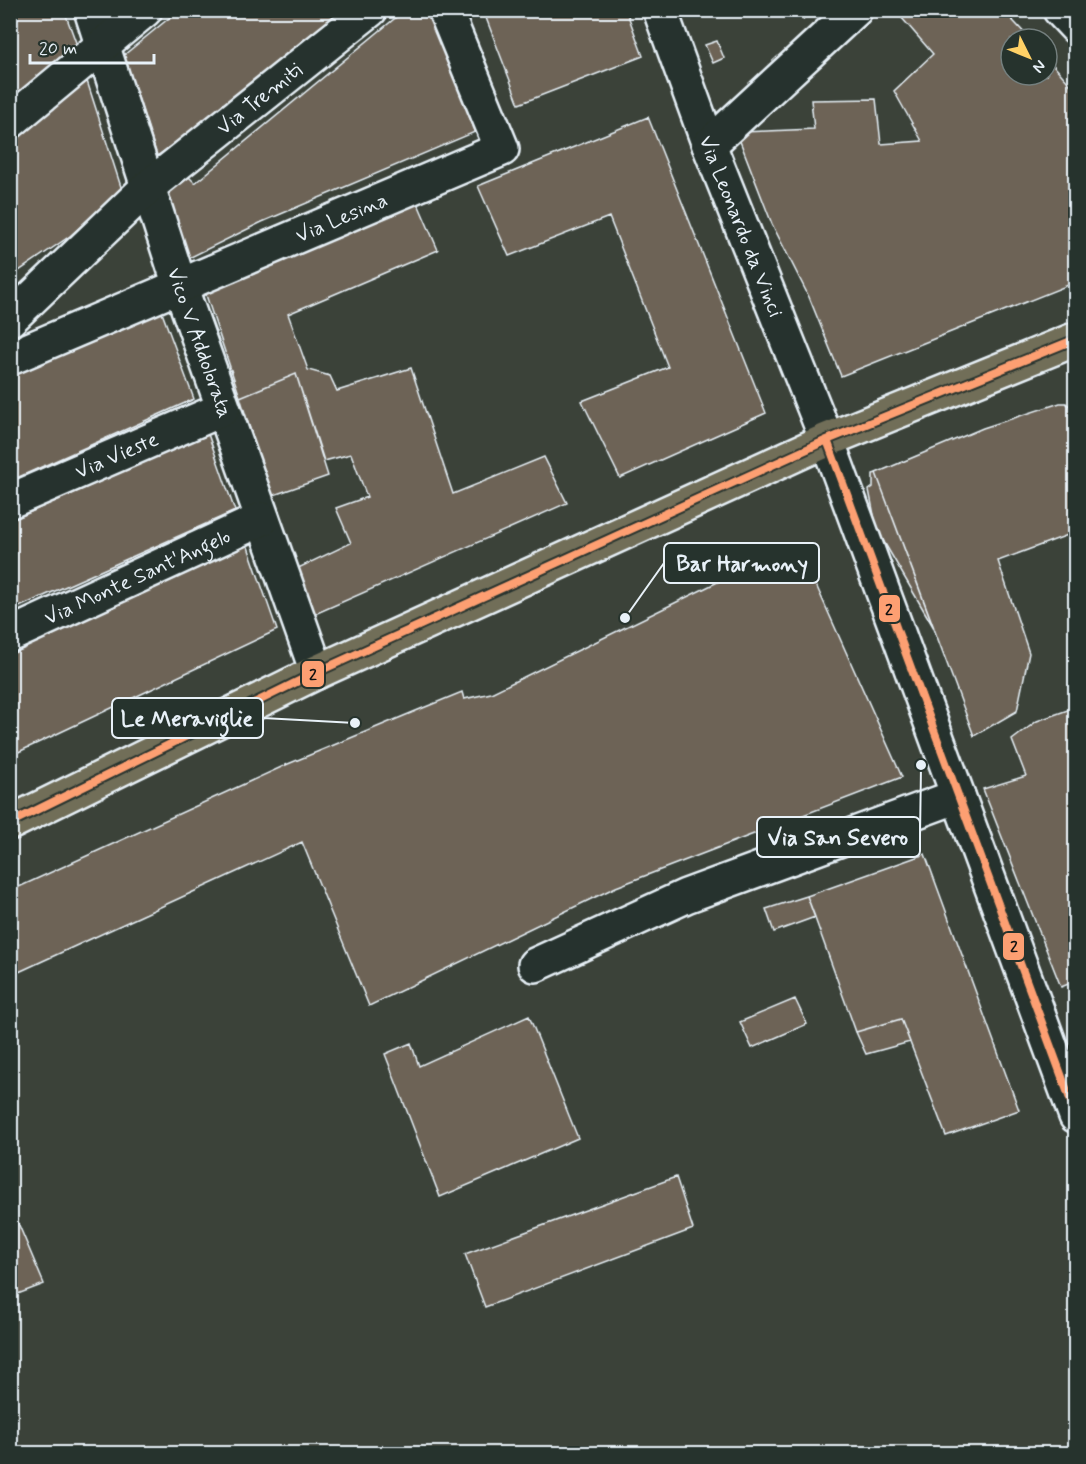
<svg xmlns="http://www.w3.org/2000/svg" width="1086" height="1464" font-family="Mynerve,sans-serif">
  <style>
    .building { fill: #6d6456; stroke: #e8f1f8; stroke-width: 1.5 }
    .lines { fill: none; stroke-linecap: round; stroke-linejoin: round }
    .minor-casing { stroke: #e8f1f8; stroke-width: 38 }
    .major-casing { stroke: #e8f1f8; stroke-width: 38 }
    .minor { stroke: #26332d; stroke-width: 33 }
    .major { stroke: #716e59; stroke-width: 33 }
    .bus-1-casing { stroke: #26332d; stroke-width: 12 }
    .bus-1 { stroke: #fd9f72; stroke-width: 8 }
    .labels { text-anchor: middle; stroke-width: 4.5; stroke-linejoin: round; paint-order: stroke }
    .street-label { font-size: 21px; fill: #e8f1f8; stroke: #26332d }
    .leader { fill: none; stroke: #e8f1f8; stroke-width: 2 }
    .callout-dot { fill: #e8f1f8; stroke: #26332d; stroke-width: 2 }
    .callout { fill: #26332d; stroke: #e8f1f8; stroke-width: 2 }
    .callout-label { font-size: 22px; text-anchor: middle; font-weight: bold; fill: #e8f1f8 }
    .line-badge { stroke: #26332d; stroke-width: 2 }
    .pale-badge-label { font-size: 16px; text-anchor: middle; font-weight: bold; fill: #111 }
  </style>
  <rect width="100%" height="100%" fill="#3b4239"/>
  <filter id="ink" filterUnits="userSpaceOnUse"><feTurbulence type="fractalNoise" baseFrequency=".0167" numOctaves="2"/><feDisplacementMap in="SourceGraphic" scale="12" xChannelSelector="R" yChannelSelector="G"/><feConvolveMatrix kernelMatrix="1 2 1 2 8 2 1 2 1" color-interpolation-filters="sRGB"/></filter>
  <g filter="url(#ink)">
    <path class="building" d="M 10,10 L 64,10 L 78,48 L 10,106 Z
      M 179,10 L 344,10 L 261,81 L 157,156 L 124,55 Z
      M 405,10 L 430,10 L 479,127 L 475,132 L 262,222 L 189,258 L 184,256 L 164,196 L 187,175 L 195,183 Z
      M 483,10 L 626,10 L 643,56 L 519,104 Z
      M 796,10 L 812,10 L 803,19 Z
      M 895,10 L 1003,10 L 1030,39 L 1011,39 L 1011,75 L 1047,75 L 1047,58 L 1076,91 L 1076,282 L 841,376 L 809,297 L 772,224 L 738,136 L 743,132 L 814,129 L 811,100 L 876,99 L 881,144 L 922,141 L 894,91 L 933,54 Z
      M 717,41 L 724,58 L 713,63 L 705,45 Z
      M 87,81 L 122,190 L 70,236 L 10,277 L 10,142 Z
      M 648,117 L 766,413 L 620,478 L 582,401 L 668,367 L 609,217 L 509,256 L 478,186 Z
      M 416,199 L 438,250 L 288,314 L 308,370 L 330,376 L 337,391 L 411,368 L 453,494 L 544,457 L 567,503 L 315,614 L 296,569 L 351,543 L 336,508 L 367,497 L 351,454 L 324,461 L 296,374 L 240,397 L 205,292 Z
      M 161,310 L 194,399 L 10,481 L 10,374 Z
      M 296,374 L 328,476 L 271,496 L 240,397 Z
      M 1060,403 L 1066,403 L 1076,412 L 1076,532 L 998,561 L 1029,653 L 1017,711 L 974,736 L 876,473 L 983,428 Z
      M 208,434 L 235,511 L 10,611 L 10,521 Z
      M 876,473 L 934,628 L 877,530 L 869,490 L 873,487 L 873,474 Z
      M 247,544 L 277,630 L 10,756 L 10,650 Z
      M 799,547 L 902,777 L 616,887 L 369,1006 L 302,842 L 10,976 L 10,891 L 288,764 L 423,708 L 462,692 L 464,699 L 491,693 L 738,572 Z
      M 1076,707 L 1076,981 L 1061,987 L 983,789 L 1026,776 L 1012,740 L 1037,721 Z
      M 925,854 L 1019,1110 L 946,1136 L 901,1019 L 856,1032 L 807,896 Z
      M 807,896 L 815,917 L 774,932 L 766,909 Z
      M 795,999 L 807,1024 L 752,1048 L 740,1022 Z
      M 529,1016 L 578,1138 L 440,1197 L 385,1054 L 411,1043 L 419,1066 Z
      M 901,1019 L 910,1042 L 866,1054 L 856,1032 Z
      M 676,1177 L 693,1229 L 485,1307 L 465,1254 Z
      M 10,1204 L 44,1284 L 10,1297 Z"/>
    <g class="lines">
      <defs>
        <g id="minor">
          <path id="s1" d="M 91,10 L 180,286 L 317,672"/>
          <path id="s2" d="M 660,10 L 709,145 L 827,440 L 1076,1116"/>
          <path d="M 1060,10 L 1076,27"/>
          <path d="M 10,122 L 145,10"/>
          <path d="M 709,145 L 855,10"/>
          <path id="s3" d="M 10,319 L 148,187 L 370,10"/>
          <path id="s4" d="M 10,358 L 502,149 L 445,10"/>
          <path id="s5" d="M 10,501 L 223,409"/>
          <path id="s6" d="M 10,635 L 262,519"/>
          <path d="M 535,965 L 686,896 L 958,796"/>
        </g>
        <path id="major" d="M 10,823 L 317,672 L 827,440 L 1076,339"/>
      </defs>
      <use href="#minor" class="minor-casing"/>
      <use href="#major" class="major-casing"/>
      <use href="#minor" class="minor"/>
      <use href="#major" class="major"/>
      <defs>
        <path id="bus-1" d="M 827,440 L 1076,1115
          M 10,823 L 317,672 L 827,440 L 1076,339"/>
      </defs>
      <use href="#bus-1" class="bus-1-casing"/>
      <use href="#bus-1" class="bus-1"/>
    </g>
  </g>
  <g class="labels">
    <g class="street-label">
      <text dy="7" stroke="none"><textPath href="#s3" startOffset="333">Via Tremiti</textPath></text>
      <text dy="7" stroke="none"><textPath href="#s4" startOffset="360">Via Lesina</textPath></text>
      <text dy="7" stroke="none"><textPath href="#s2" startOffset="231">Via Leonardo da Vinci</textPath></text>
      <text dy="7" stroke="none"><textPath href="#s1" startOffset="350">Vico V Addolorata</textPath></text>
      <text dy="7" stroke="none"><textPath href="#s5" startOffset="116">Via Vieste</textPath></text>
      <text dy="7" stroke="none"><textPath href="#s6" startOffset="140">Via Monte Sant'Angelo</textPath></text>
    </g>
  </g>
  <path class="leader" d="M625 618L664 563M355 723L263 718M921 765L920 837"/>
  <g class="callout-dot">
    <circle cx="625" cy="618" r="6"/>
    <circle cx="355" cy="723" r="6"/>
    <circle cx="921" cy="765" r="6"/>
  </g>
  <g class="callout">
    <rect x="664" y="543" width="155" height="40" rx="6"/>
    <rect x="112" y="698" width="151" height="40" rx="6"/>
    <rect x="757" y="817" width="163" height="40" rx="6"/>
  </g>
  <g class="callout-label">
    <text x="742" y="571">Bar Harmony</text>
    <text x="187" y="726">Le Meraviglie</text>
    <text x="838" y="845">Via San Severo</text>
  </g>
  <g class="line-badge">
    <rect x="878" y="594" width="23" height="29" rx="6" fill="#fd9f72"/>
    <rect x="301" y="660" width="24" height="28" rx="6" fill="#fd9f72"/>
    <rect x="1002" y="932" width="23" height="29" rx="6" fill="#fd9f72"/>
  </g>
  <g class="pale-badge-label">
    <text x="889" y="615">2</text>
    <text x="313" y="680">2</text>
    <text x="1014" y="952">2</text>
  </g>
  <rect width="1086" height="1464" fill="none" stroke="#26332d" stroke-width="36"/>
  <rect x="18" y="18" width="1050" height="1428" fill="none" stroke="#e8f1f8" stroke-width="2" filter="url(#ink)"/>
  <g transform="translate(1029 57) rotate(133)"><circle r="28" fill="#26332d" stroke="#747f7e" stroke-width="1.5"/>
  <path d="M0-4.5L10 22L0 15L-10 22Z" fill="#ffd166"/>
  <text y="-9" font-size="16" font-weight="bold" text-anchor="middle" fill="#e8f1f8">N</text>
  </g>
  <path d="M30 54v9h124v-9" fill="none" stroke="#e8f1f8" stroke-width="3"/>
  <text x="39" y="54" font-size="18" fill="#e8f1f8" stroke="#26332d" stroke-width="4.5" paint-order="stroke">20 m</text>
</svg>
